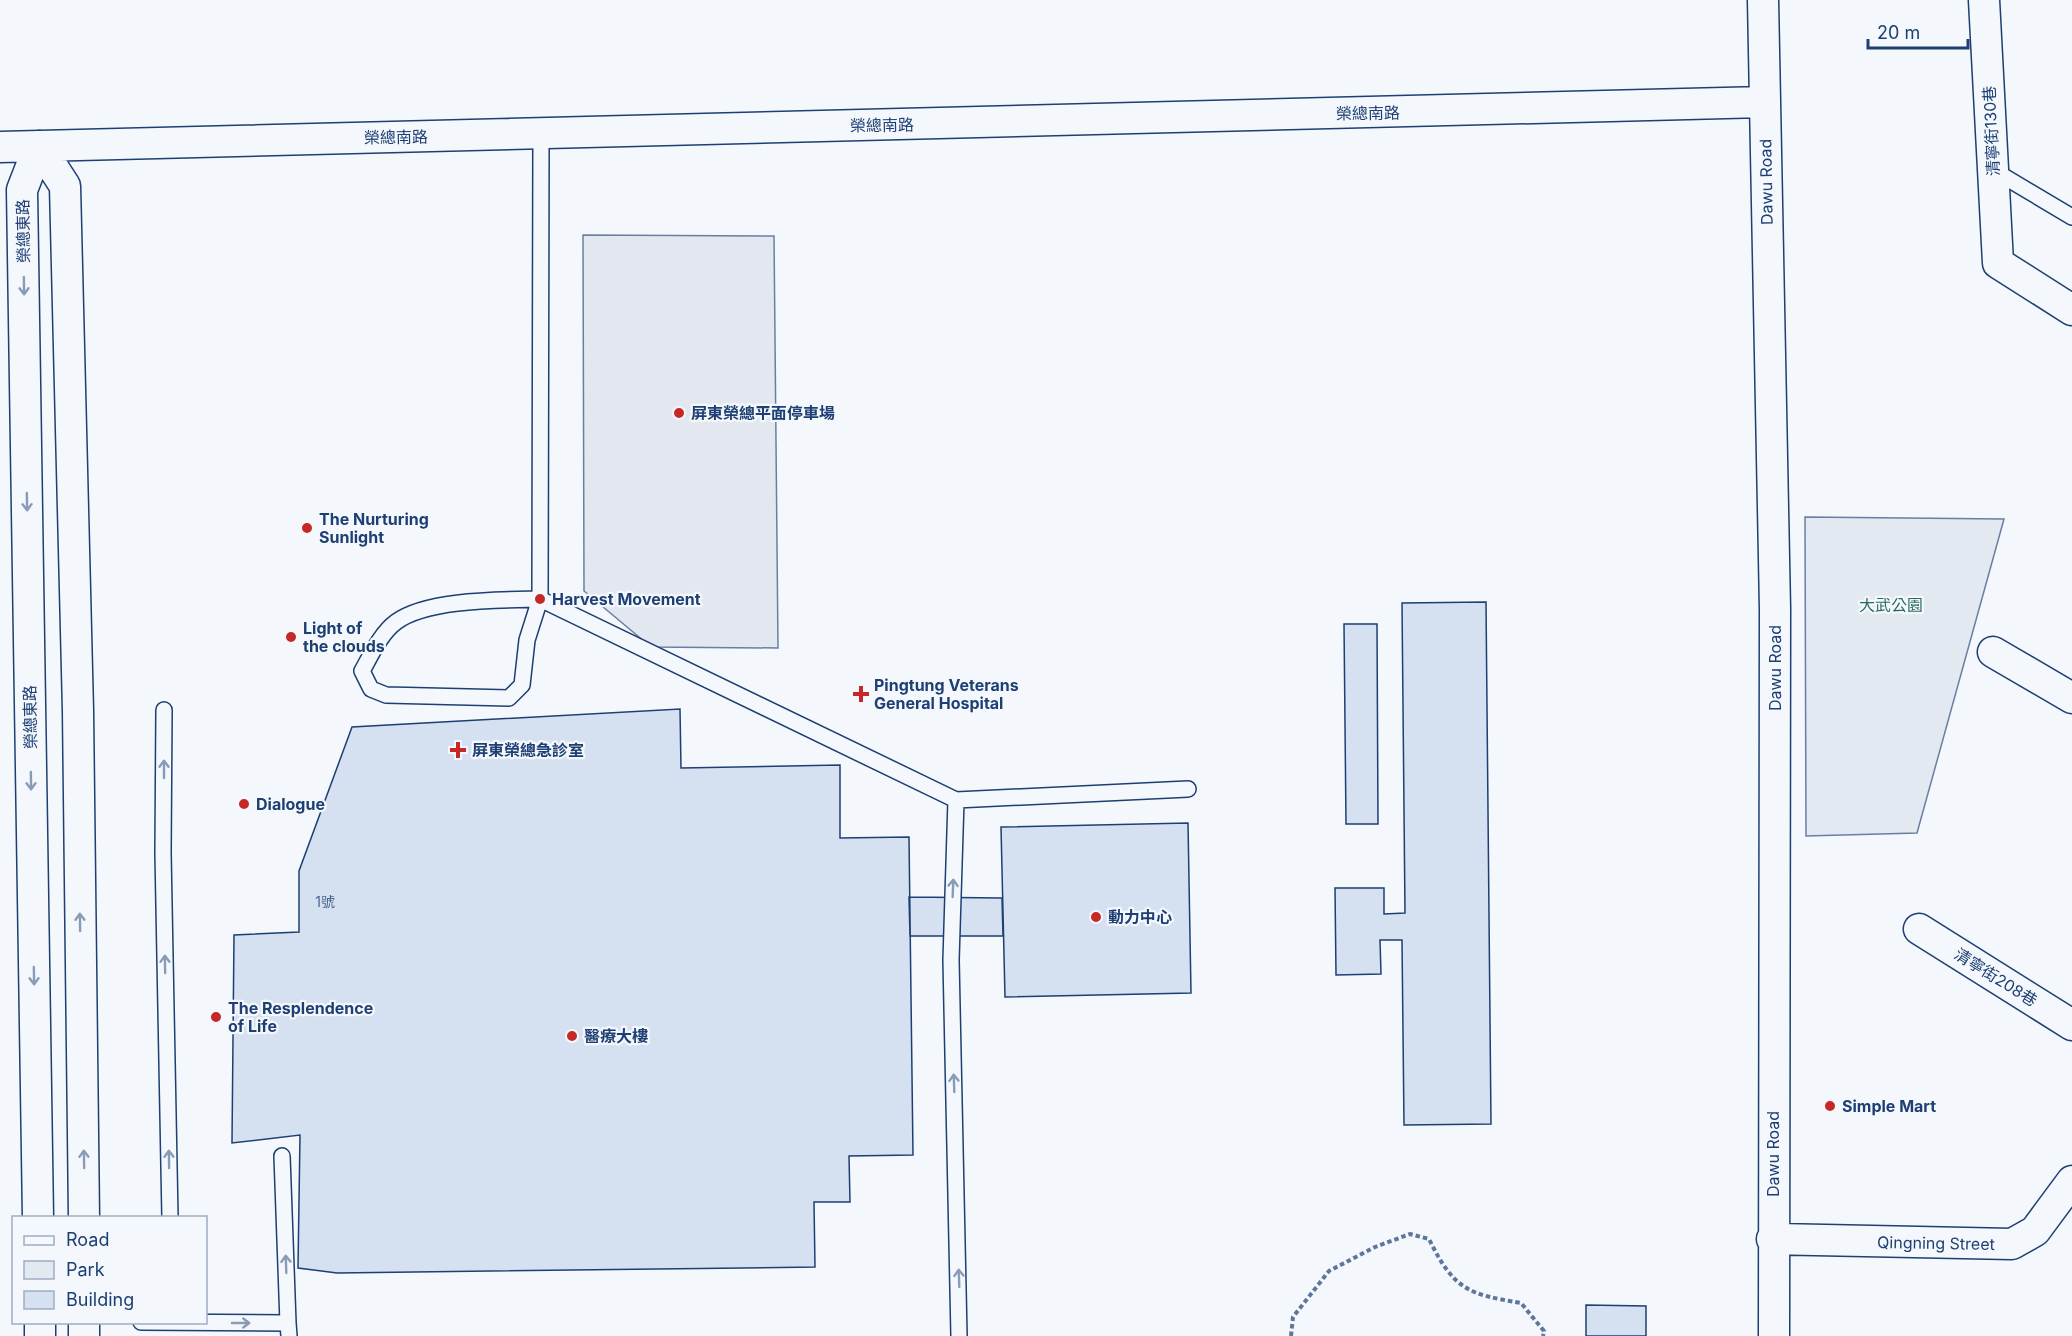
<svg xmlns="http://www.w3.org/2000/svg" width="2072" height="1336" font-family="Inter,'Noto Sans TC',sans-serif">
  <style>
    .green { fill: #e3e9f0; stroke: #687fa3; stroke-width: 1.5 }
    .parking { fill: #e3e8f0; stroke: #687fa3; stroke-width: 1.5 }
    .building { fill: #d5e0f0; stroke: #1d3f73; stroke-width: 1.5 }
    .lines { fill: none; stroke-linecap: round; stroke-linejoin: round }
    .service-casing { stroke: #1d3f73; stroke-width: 18 }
    .minor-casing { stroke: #1d3f73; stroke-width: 33 }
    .path { stroke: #5e769c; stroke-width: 4; stroke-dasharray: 4.5 3; stroke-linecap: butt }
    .service { stroke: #f4f7fb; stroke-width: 15 }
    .minor { stroke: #f4f7fb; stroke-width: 30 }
    .oneway { stroke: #889bb7 }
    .poi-dot { fill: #c62828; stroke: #f4f7fb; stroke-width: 2 }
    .labels { text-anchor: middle; stroke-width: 4.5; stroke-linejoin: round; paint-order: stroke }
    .number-label { font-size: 14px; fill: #4b6792 }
    .street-label { font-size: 16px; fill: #1d3f73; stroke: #f4f7fb }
    .poi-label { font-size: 16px; font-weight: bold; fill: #1d3f73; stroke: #f4f7fb; text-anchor: start }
    .park-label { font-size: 16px; fill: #2c6c60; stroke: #f4f7fb }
  </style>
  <rect width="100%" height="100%" fill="#f4f7fb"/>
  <path class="green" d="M 1805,517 L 2004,519 L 1917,833 L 1806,836 Z"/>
  <path class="parking" d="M 583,235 L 774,236 L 778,648 L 651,647 L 584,591 Z"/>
  <path class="building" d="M 1486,602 L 1491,1124 L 1404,1125 L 1402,940 L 1380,940 L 1381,974 L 1336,975 L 1335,888 L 1384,888 L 1384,914 L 1405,913 L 1402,603 Z
    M 1344,624 L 1377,624 L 1378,824 L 1346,824 Z
    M 680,709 L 681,768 L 840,765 L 840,838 L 909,837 L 913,1155 L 849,1156 L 850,1202 L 814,1202 L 815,1267 L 337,1273 L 298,1268 L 300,1135 L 232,1143 L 234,935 L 299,932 L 299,871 L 352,727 Z
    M 1188,823 L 1191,993 L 1005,997 L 1001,827 Z
    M 909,897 L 1002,898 L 1003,936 L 910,936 Z
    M 1586,1305 L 1646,1306 L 1646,1336 L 1586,1336 Z"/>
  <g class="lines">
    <defs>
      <path id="service" d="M 541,134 L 540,599 L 956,800 L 1188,789
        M 1993,170 L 2072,217
        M 540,599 L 527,640 L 522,685 L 509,698 L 386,695 L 371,689 L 362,671 C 371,655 381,633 396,622 C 427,599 502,600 540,599 Z
        M 164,710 L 163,853 L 170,1218
        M 956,800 L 951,960 L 959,1336
        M 282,1156 L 288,1323
        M 141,1322 L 288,1323 L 289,1336"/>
      <path id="minor" d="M 1763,0 L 1775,609 L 1774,1336
        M 1984,0 L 1998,263 L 2072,310
        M 39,146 L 65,186 L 78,711 L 84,1218
        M 0,147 L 1764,102
        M 1993,652 L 2072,698
        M 1919,929 L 2072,1025
        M 38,1218 L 22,190 L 39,146
        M 1772,1239 L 2012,1244 L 2035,1231 L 2072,1181
        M 40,1322 L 40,1336
        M 84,1322 L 84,1336"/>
    </defs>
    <use href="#service" class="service-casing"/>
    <use href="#minor" class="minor-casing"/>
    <path class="path" d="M 1291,1336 L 1293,1317 L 1329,1271 L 1375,1247 L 1410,1234 L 1429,1239 C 1454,1290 1468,1294 1521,1303 L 1544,1331 L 1543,1336"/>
    <use href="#service" class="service"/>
    <use href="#minor" class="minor"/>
  </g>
  <defs><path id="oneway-shaft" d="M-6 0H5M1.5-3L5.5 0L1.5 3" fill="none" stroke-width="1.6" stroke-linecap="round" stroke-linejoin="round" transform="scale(1.5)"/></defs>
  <g class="oneway">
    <use href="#oneway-shaft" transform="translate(24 286) rotate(89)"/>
    <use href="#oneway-shaft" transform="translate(27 502) rotate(89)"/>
    <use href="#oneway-shaft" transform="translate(164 769) rotate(-90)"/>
    <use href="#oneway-shaft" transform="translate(31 781) rotate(89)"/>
    <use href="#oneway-shaft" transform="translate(953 888) rotate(-88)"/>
    <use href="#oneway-shaft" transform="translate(80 922) rotate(-91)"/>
    <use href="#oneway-shaft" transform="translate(165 964) rotate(-91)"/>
    <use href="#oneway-shaft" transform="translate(34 976) rotate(89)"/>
    <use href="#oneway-shaft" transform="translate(954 1083) rotate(-92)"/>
    <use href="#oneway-shaft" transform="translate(84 1159) rotate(-91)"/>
    <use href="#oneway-shaft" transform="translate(169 1159) rotate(-91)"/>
    <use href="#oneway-shaft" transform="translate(286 1264) rotate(-92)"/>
    <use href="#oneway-shaft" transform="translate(959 1278) rotate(-92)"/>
    <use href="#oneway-shaft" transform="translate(241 1323)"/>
  </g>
  <g class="poi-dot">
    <circle cx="679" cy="413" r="6"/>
    <circle cx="307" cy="528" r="6"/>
    <circle cx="540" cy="599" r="6"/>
    <circle cx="291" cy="637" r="6"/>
    <path d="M858 685h6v6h6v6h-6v6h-6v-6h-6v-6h6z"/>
    <path d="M455 741h6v6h6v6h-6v6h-6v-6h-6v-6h6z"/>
    <circle cx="244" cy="804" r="6"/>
    <circle cx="1096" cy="917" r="6"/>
    <circle cx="216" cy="1017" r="6"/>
    <circle cx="572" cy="1036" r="6"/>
    <circle cx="1830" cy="1106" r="6"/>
  </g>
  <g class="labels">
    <g class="number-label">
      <text x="325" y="907">1號</text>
    </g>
    <g class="street-label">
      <text transform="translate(1368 113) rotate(-1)" y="6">榮總南路</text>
      <text transform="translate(882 125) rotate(-1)" y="6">榮總南路</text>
      <text transform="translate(1991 131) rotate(-93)" y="6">清寧街130巷</text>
      <text transform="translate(396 137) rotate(-1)" y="6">榮總南路</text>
      <text transform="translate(1766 182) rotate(-91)" y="6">Dawu Road</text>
      <text transform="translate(23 231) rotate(-91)" y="6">榮總東路</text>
      <text transform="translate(1775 668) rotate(-90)" y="6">Dawu Road</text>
      <text transform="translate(30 717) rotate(-91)" y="6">榮總東路</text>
      <text transform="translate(1996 977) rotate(32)" y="6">清寧街208巷</text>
      <text transform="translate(1773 1154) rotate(-90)" y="6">Dawu Road</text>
      <text transform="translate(1936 1243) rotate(1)" y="6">Qingning Street</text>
    </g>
    <g class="poi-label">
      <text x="691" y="419">屏東榮總平面停車場</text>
      <text x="319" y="525">The Nurturing<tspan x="319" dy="18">Sunlight</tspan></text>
      <text x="552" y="605">Harvest Movement</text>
      <text x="303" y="634">Light of<tspan x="303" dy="18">the clouds</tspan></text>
      <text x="874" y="691">Pingtung Veterans<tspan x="874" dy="18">General Hospital</tspan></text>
      <text x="472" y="756">屏東榮總急診室</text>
      <text x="256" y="810">Dialogue</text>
      <text x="1108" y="923">動力中心</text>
      <text x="228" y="1014">The Resplendence<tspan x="228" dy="18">of Life</tspan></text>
      <text x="584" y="1042">醫療大樓</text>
      <text x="1842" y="1112">Simple Mart</text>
    </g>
    <g class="park-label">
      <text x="1891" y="611">大武公園</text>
    </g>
  </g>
  <rect x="12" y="1216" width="195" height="108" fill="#f4f7fb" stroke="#9eadc5" stroke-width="1.5"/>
  <rect x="24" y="1236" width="30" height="9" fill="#f4f7fb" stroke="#9eadc5" stroke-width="1.5"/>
  <text x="66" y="1246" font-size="18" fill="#1d3f73">Road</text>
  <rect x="24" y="1261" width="30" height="18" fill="#e3e9f0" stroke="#9eadc5" stroke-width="1.5"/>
  <text x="66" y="1276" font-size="18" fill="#1d3f73">Park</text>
  <rect x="24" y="1291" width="30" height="18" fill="#d5e0f0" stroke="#9eadc5" stroke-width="1.5"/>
  <text x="66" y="1306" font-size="18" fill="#1d3f73">Building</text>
  <path d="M1868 39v9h100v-9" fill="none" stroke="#1d3f73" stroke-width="3"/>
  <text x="1877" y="39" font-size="18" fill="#1d3f73" stroke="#f4f7fb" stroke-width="4.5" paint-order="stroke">20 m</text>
</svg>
